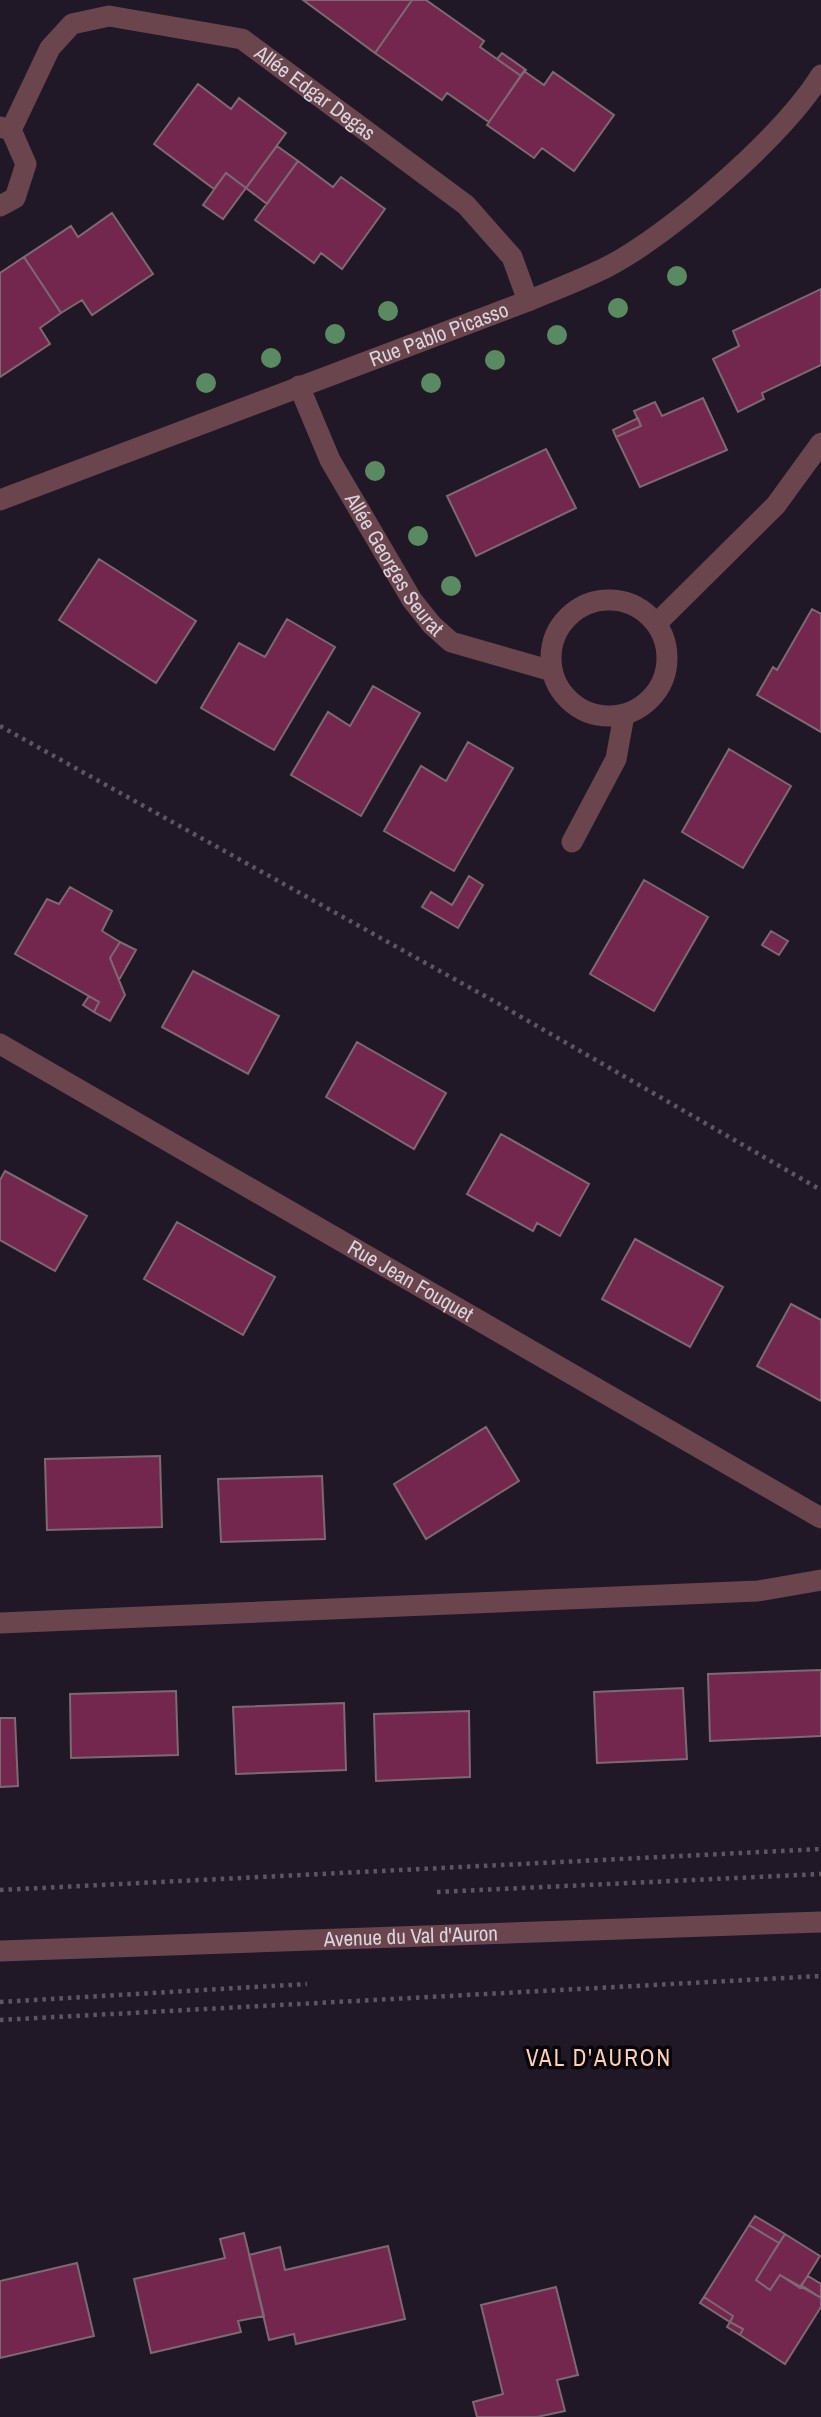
<svg xmlns="http://www.w3.org/2000/svg" width="821" height="2417" font-family="'Archivo Narrow',sans-serif">
  <style>
    .building { fill: #73274f; stroke: #7d6972; stroke-width: 2 }
    .lines { fill: none; stroke-linecap: round; stroke-linejoin: round }
    .path { stroke: #5d5662; stroke-width: 4.5; stroke-dasharray: 3.5 5; stroke-linecap: butt }
    .minor { stroke: #6a454d; stroke-width: 21 }
    .tree { fill: #5a8a62 }
    .labels { text-anchor: middle; stroke-width: 7; stroke-linejoin: round; paint-order: stroke }
    .street-label { font-size: 21px; fill: #d9d4dd; stroke: #08050b }
    .neighbourhood-label { font-size: 23px; letter-spacing: 2px; fill: #fed0ba; stroke: #08050b }
  </style>
  <rect width="100%" height="100%" fill="#201826"/>
  <path class="building" d="M 303,0 L 412,0 L 375,53 Z
    M 412,0 L 426,0 L 484,41 L 480,47 L 521,76 L 489,122 L 447,93 L 442,100 L 375,53 Z
    M 502,53 L 526,70 L 521,76 L 497,59 Z
    M 524,71 L 544,85 L 553,72 L 614,115 L 574,171 L 542,148 L 534,158 L 487,125 Z
    M 198,84 L 231,109 L 239,98 L 286,133 L 246,188 L 226,173 L 214,189 L 154,144 Z
    M 277,146 L 298,161 L 267,204 L 246,188 Z
    M 298,161 L 333,187 L 341,177 L 385,209 L 342,269 L 321,253 L 314,263 L 255,220 Z
    M 226,173 L 246,188 L 223,219 L 203,205 Z
    M 112,213 L 153,274 L 92,315 L 82,300 L 61,313 L 24,257 L 71,226 L 78,237 Z
    M 24,257 L 61,313 L 40,328 L 50,344 L 0,377 L 0,273 Z
    M 821,289 L 821,365 L 762,393 L 764,399 L 738,412 L 713,359 L 739,346 L 733,331 Z
    M 703,398 L 727,450 L 640,487 L 616,437 L 641,426 L 634,411 L 655,402 L 662,416 Z
    M 638,418 L 641,426 L 616,437 L 613,430 Z
    M 546,449 L 576,508 L 476,556 L 447,496 Z
    M 99,559 L 196,621 L 156,683 L 59,620 Z
    M 812,609 L 821,614 L 821,732 L 757,695 L 773,667 L 777,670 Z
    M 287,619 L 335,647 L 274,750 L 201,708 L 239,643 L 265,657 Z
    M 373,686 L 420,713 L 361,816 L 291,775 L 328,712 L 350,726 Z
    M 468,742 L 513,768 L 454,871 L 384,831 L 421,766 L 446,781 Z
    M 729,749 L 791,786 L 743,868 L 682,832 Z
    M 469,876 L 483,885 L 458,928 L 422,907 L 431,892 L 452,905 Z
    M 644,880 L 708,917 L 654,1011 L 590,974 Z
    M 70,887 L 112,911 L 102,931 L 120,942 L 110,958 L 125,995 L 110,1021 L 94,1012 L 99,1002 L 15,954 L 47,899 L 59,904 Z
    M 771,931 L 788,941 L 779,955 L 762,945 Z
    M 120,942 L 136,950 L 119,980 L 110,958 Z
    M 193,971 L 279,1016 L 248,1074 L 162,1027 Z
    M 89,996 L 99,1002 L 94,1012 L 83,1005 Z
    M 357,1042 L 446,1093 L 414,1149 L 326,1097 Z
    M 501,1134 L 589,1184 L 560,1236 L 537,1223 L 533,1231 L 467,1194 Z
    M 5,1171 L 87,1216 L 55,1271 L 0,1240 L 0,1180 Z
    M 177,1222 L 275,1277 L 243,1335 L 144,1279 Z
    M 635,1239 L 723,1287 L 690,1347 L 602,1299 Z
    M 791,1304 L 821,1320 L 821,1401 L 757,1366 Z
    M 486,1427 L 519,1481 L 426,1539 L 394,1484 Z
    M 160,1456 L 162,1527 L 47,1530 L 45,1459 Z
    M 322,1476 L 325,1539 L 221,1542 L 218,1479 Z
    M 821,1670 L 821,1736 L 710,1741 L 708,1674 Z
    M 683,1688 L 687,1759 L 597,1763 L 594,1692 Z
    M 176,1691 L 178,1755 L 71,1758 L 70,1694 Z
    M 344,1703 L 346,1770 L 236,1774 L 233,1707 Z
    M 469,1711 L 470,1777 L 376,1781 L 374,1714 Z
    M 0,1718 L 15,1718 L 18,1786 L 0,1787 Z
    M 755,2216 L 785,2234 L 779,2243 L 749,2225 Z
    M 749,2225 L 779,2243 L 756,2280 L 770,2290 L 780,2275 L 821,2298 L 821,2307 L 785,2364 L 740,2335 L 743,2329 L 730,2322 L 733,2316 L 704,2297 Z
    M 244,2233 L 264,2316 L 238,2321 L 241,2332 L 151,2353 L 134,2279 L 225,2258 L 220,2239 Z
    M 785,2234 L 820,2256 L 800,2288 L 780,2275 L 770,2290 L 756,2280 Z
    M 388,2246 L 405,2319 L 296,2344 L 294,2334 L 269,2340 L 249,2255 L 280,2247 L 285,2270 Z
    M 77,2263 L 94,2336 L 0,2358 L 0,2281 Z
    M 808,2276 L 821,2284 L 821,2298 L 801,2285 Z
    M 556,2287 L 578,2375 L 557,2380 L 565,2411 L 537,2417 L 477,2417 L 473,2402 L 503,2394 L 481,2305 Z
    M 704,2297 L 733,2316 L 730,2322 L 700,2303 Z
    M 730,2322 L 743,2329 L 740,2335 L 727,2327 Z"/>
  <g class="lines">
    <path class="path" d="M 0,726 L 492,1000 L 821,1190
      M 0,1890 L 821,1849
      M 437,1892 L 821,1874
      M 0,2002 L 307,1984
      M 0,2020 L 821,1976"/>
    <g class="minor">
      <path d="M 0,127 L 11,130 L 26,164 L 15,198 L 0,206"/>
      <path id="s1" d="M 11,130 L 50,48 L 72,24 L 109,16 L 242,39 L 466,205 L 512,257 L 528,301"/>
      <path id="s2" d="M 299,386 L 330,460 L 412,600 L 432,625 L 451,642 L 552,671"/>
      <path id="s3" d="M 0,500 L 528,301 C 554,290 581,280 607,267 C 671,234 783,136 821,75"/>
      <circle cx="609" cy="658" r="58"/>
      <path d="M 657,623 L 776,505 L 821,443"/>
      <path d="M 572,842 L 616,759 L 624,715"/>
      <path id="s4" d="M 0,1044 L 821,1518"/>
      <path d="M 0,1623 L 758,1591 L 821,1580"/>
      <path id="s5" d="M 0,1951 L 821,1922"/>
    </g>
  </g>
  <g class="tree">
    <circle cx="677" cy="276" r="10"/>
    <circle cx="618" cy="308" r="10"/>
    <circle cx="388" cy="311" r="10"/>
    <circle cx="335" cy="334" r="10"/>
    <circle cx="557" cy="335" r="10"/>
    <circle cx="271" cy="358" r="10"/>
    <circle cx="495" cy="360" r="10"/>
    <circle cx="206" cy="383" r="10"/>
    <circle cx="431" cy="383" r="10"/>
    <circle cx="375" cy="471" r="10"/>
    <circle cx="418" cy="536" r="10"/>
    <circle cx="451" cy="586" r="10"/>
  </g>
  <g class="labels">
    <g class="street-label">
      <text dy="7" stroke="none"><textPath href="#s1" startOffset="387">Allée Edgar Degas</textPath></text>
      <text dy="7" stroke="none"><textPath href="#s3" startOffset="469">Rue Pablo Picasso</textPath></text>
      <text dy="7" stroke="none"><textPath href="#s2" startOffset="203">Allée Georges Seurat</textPath></text>
      <text dy="7" stroke="none"><textPath href="#s4" startOffset="474">Rue Jean Fouquet</textPath></text>
      <text dy="7" stroke="none"><textPath href="#s5" startOffset="411">Avenue du Val d'Auron</textPath></text>
    </g>
    <g class="neighbourhood-label">
      <text x="599" y="2066">VAL D'AURON</text>
    </g>
  </g>
</svg>
